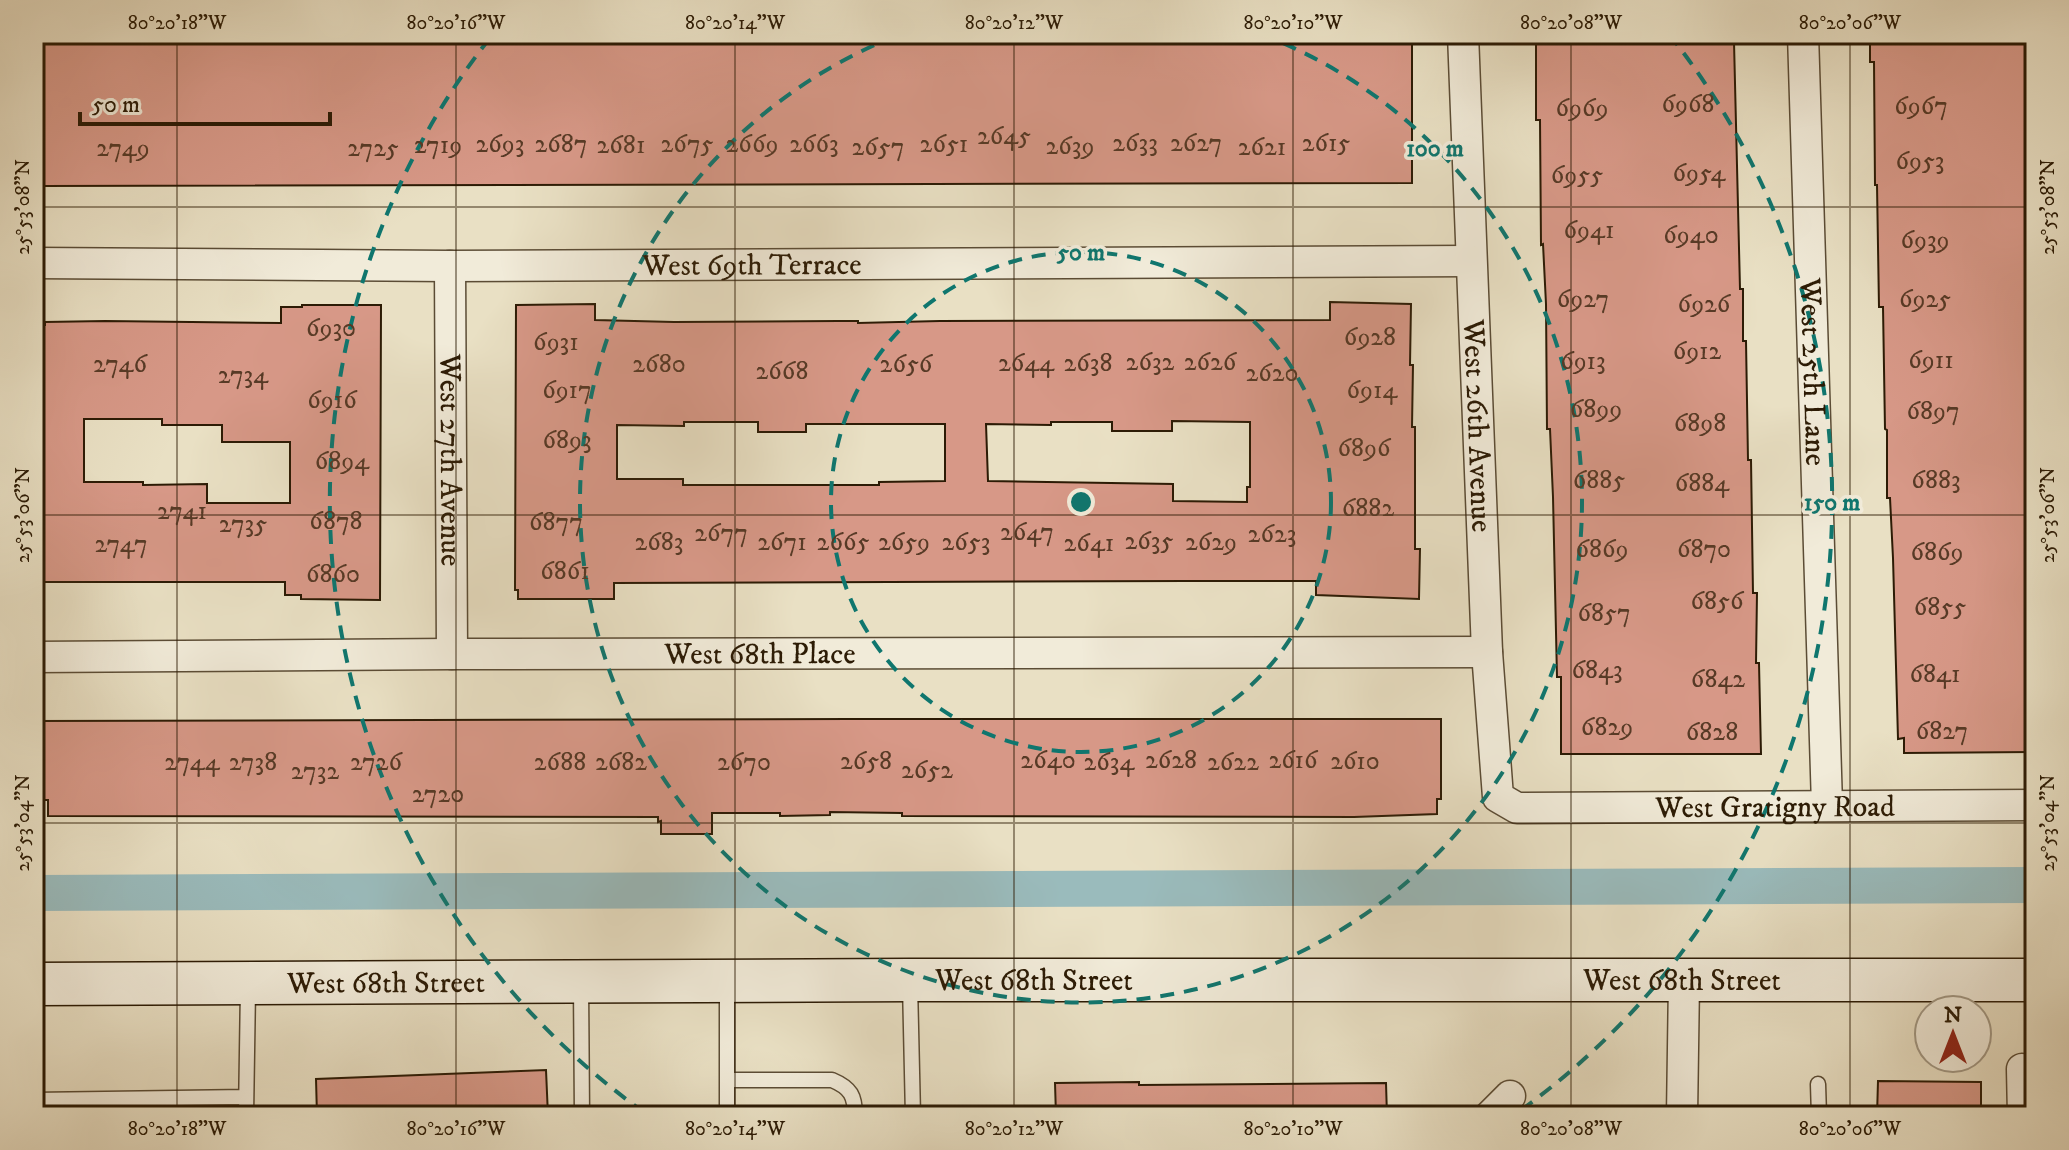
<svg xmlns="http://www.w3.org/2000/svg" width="2069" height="1150" font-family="'IM FELL DW Pica',serif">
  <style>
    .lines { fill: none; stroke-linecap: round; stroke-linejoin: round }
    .canal { stroke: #9abbbc; stroke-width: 36 }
    .building { fill: #d79887; stroke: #2c1b05; stroke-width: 2; fill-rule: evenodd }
    .service-casing { stroke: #5b4c35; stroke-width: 17 }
    .minor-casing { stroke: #5b4c35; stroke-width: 33 }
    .secondary-casing { stroke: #2c1b05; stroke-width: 45 }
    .service { stroke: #f1ebd9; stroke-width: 14 }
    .minor { stroke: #f1ebd9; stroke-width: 30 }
    .secondary { stroke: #f1ebd9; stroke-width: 42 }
    .ticks { fill: none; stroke: #2c1b05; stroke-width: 2; stroke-opacity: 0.45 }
    .ring { fill: none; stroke: #0f766e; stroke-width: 4; stroke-dasharray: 14 10 }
    .labels { text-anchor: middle; stroke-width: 7; stroke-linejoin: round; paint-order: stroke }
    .number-label { font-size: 26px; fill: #573a26 }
    .street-label { font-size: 30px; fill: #2c1b05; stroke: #f1ebd9 }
    .centre { fill: #0f766e; stroke: #f1ebd9; stroke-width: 4 }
    .ring-label { font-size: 24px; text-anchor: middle; font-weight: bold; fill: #0f766e; stroke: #f1ebd9; stroke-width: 7; stroke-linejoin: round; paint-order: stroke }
    .neatline { fill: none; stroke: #2c1b05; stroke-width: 3 }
    .ticks-label { font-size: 20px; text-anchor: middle; fill: #2c1b05 }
  </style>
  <rect width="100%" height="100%" fill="#e9e0c4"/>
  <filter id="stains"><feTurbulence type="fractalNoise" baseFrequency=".0025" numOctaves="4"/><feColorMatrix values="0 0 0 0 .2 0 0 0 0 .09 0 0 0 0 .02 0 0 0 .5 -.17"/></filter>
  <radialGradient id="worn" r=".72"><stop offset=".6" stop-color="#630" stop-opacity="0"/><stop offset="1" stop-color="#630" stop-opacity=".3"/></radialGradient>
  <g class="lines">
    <path class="canal" d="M 34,893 L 2035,885"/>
  </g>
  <path class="building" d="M 34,34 L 1412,34 L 1412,183 L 43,186 L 43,183 L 34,183 Z
    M 1536,34 L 1727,34 L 1727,42 L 1734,42 L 1740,289 L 1743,289 L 1743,341 L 1746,341 L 1748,460 L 1751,460 L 1753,593 L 1757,593 L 1756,663 L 1759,663 L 1761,754 L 1561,754 L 1561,677 L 1557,677 L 1553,497 L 1550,429 L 1547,429 L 1546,304 L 1543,244 L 1541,245 L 1540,120 L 1536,120 Z
    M 1870,34 L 2035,34 L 2035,752 L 1904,753 L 1904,738 L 1898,739 L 1893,558 L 1890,498 L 1887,498 L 1887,430 L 1885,429 L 1883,307 L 1879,307 L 1877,185 L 1875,185 L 1874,62 L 1870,62 Z
    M 1330,302 L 1411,304 L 1410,365 L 1413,365 L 1412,427 L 1415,427 L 1415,549 L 1420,549 L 1419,599 L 1316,595 L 1316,581 L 1186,581 L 614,583 L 614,599 L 518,599 L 518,590 L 515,590 L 516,305 L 595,304 L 595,320 L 674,322 L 838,321 L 858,321 L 858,323 L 940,321 L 1330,320 ZM 1172,421 L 1250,422 L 1250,487 L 1247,487 L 1247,502 L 1173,501 L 1173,484 L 988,481 L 986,424 L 1051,425 L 1051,422 L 1112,422 L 1112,431 L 1172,431 ZM 684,422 L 758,422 L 758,432 L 806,432 L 806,424 L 945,424 L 945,481 L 879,482 L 879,485 L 683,485 L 683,479 L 617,479 L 617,425 L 684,426 Z
    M 302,305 L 381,305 L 380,600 L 301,599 L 301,595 L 285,595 L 285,582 L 37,582 L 37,480 L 41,480 L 41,428 L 35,428 L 36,325 L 45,325 L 45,322 L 105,321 L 281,323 L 281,307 L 302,307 ZM 84,419 L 162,419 L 162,425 L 222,425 L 222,442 L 290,442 L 290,503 L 207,503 L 207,484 L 143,485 L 143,482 L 84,482 Z
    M 850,719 L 1441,719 L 1441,799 L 1437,799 L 1437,814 L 1354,817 L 902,816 L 902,813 L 830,812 L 830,815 L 780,816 L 780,813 L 712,813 L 712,834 L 661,834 L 661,821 L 658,822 L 658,817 L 48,816 L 48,800 L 34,800 L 34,721 Z
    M 546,1070 L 548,1116 L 317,1116 L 316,1079 Z
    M 1878,1081 L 1981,1082 L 1981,1116 L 1877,1116 Z
    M 1139,1082 L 1139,1085 L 1386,1083 L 1387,1116 L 1056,1116 L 1055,1083 Z"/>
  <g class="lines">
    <defs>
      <path id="service" d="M 581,984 L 582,1116
        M 910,984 L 913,1116
        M 727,985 L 727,1116
        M 728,1080 L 832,1080 C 851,1088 855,1096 855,1116
        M 1818,1084 L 1819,1116
        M 34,1100 L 246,1097
        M 246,1116 L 248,988"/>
      <g id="minor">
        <path id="s1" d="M 1463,34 L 1487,652 L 1498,797 L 1517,808 L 2035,805"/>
        <path id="s2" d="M 1803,34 L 1827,805"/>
        <path id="s3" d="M 34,263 L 450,266 L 1470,261"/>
        <path id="s4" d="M 450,266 L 452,654"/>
        <path id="s5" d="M 34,657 L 452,654 L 1487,652"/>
        <path d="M 2022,1069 L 2023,1116"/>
        <path d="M 1490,1116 L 1510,1096"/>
        <path d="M 1682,1116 L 1684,981"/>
      </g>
      <g id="secondary">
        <path id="s6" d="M 34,984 L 910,980 L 2035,980"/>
      </g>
    </defs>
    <use href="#service" class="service-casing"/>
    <use href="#minor" class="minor-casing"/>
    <use href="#secondary" class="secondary-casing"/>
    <use href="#service" class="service"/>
    <use href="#minor" class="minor"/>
    <use href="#secondary" class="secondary"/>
  </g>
  <path class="ticks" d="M 177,34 L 177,1116M 456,34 L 456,1116M 735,34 L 735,1116M 1014,34 L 1014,1116M 1293,34 L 1293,1116M 1571,34 L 1571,1116M 1850,34 L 1850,1116M 34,207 L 2035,207M 34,515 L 2035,515M 34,823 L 2035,823"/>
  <g class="ring">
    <circle cx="1081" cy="502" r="250"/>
    <path d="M1261 34A501 501 0 1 1 901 34"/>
    <path d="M645 1113A751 751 0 0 1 493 34M1669 34A751 751 0 0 1 1517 1113"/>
  </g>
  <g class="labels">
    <g class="number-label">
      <text x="1688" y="112">6968</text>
      <text x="1921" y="114">6967</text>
      <text x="1582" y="116">6969</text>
      <text x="1004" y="144">2645</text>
      <text x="1135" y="151">2633</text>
      <text x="1196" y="151">2627</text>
      <text x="1326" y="151">2615</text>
      <text x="500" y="152">2693</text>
      <text x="561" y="152">2687</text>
      <text x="687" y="152">2675</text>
      <text x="752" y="152">2669</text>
      <text x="814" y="152">2663</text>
      <text x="944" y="152">2651</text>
      <text x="438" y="153">2719</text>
      <text x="621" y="153">2681</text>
      <text x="1070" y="154">2639</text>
      <text x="878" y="155">2657</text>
      <text x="1262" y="155">2621</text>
      <text x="123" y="156">2749</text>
      <text x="373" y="156">2725</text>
      <text x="1920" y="169">6953</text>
      <text x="1699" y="181">6954</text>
      <text x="1577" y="183">6955</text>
      <text x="1589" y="238">6941</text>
      <text x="1691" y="243">6940</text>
      <text x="1925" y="248">6939</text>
      <text x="1583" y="307">6927</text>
      <text x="1925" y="307">6925</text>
      <text x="1704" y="312">6926</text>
      <text x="331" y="336">6930</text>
      <text x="1370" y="345">6928</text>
      <text x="556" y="350">6931</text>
      <text x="1697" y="359">6912</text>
      <text x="1931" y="368">6911</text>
      <text x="1583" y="369">6913</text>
      <text x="1150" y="370">2632</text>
      <text x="1210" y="370">2626</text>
      <text x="1026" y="371">2644</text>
      <text x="1088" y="371">2638</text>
      <text x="120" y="372">2746</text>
      <text x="659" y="372">2680</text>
      <text x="906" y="372">2656</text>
      <text x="782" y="379">2668</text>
      <text x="1272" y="381">2620</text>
      <text x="243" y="383">2734</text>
      <text x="567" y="398">6917</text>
      <text x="1372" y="398">6914</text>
      <text x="332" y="408">6916</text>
      <text x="1596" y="417">6899</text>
      <text x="1933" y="419">6897</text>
      <text x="1700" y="431">6898</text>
      <text x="567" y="448">6893</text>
      <text x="1364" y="456">6896</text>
      <text x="342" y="469">6894</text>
      <text x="1599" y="488">6885</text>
      <text x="1936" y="488">6883</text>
      <text x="1702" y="491">6884</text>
      <text x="1368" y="516">6882</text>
      <text x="182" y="519">2741</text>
      <text x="336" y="529">6878</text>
      <text x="556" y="530">6877</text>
      <text x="243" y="532">2735</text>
      <text x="1027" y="540">2647</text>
      <text x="721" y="541">2677</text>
      <text x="1272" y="542">2623</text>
      <text x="1149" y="549">2635</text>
      <text x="659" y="550">2683</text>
      <text x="782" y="550">2671</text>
      <text x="843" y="550">2665</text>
      <text x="904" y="550">2659</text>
      <text x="966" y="550">2653</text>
      <text x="1211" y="550">2629</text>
      <text x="1089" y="551">2641</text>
      <text x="121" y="552">2747</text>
      <text x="1602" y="557">6869</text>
      <text x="1704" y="557">6870</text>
      <text x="1937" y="560">6869</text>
      <text x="565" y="579">6861</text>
      <text x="333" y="582">6860</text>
      <text x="1717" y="609">6856</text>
      <text x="1940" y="615">6855</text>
      <text x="1604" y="621">6857</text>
      <text x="1597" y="678">6843</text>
      <text x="1935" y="682">6841</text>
      <text x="1718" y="687">6842</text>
      <text x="1607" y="735">6829</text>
      <text x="1942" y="739">6827</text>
      <text x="1712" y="740">6828</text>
      <text x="1048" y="768">2640</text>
      <text x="1171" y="768">2628</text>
      <text x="1293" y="768">2616</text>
      <text x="866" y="769">2658</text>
      <text x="1355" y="769">2610</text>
      <text x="192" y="770">2744</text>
      <text x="253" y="770">2738</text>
      <text x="376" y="770">2726</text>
      <text x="560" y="770">2688</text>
      <text x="621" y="770">2682</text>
      <text x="744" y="770">2670</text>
      <text x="1109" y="770">2634</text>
      <text x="1233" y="770">2622</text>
      <text x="927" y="778">2652</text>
      <text x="315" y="779">2732</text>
      <text x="438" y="802">2720</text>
    </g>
    <g class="street-label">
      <text dy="10" stroke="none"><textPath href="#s3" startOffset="718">West 69th Terrace</textPath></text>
      <text dy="10" stroke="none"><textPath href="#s2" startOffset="338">West 25th Lane</textPath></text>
      <text dy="10" stroke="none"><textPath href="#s1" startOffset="392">West 26th Avenue</textPath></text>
      <text dy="10" stroke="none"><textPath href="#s4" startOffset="194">West 27th Avenue</textPath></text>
      <text dy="10" stroke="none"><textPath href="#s5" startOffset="726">West 68th Place</textPath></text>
      <text dy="10" stroke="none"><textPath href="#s1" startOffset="1044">West Gratigny Road</textPath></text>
      <text dy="10" stroke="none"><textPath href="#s6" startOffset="1000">West 68th Street</textPath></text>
      <text dy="10" stroke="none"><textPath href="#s6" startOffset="1648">West 68th Street</textPath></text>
      <text dy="10" stroke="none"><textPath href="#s6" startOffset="352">West 68th Street</textPath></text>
    </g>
  </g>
  <circle cx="1081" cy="502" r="12" class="centre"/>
  <g class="ring-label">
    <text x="1435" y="156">100 m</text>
    <text x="1081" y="260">50 m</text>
    <text x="1832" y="510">150 m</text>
  </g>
  <rect width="2069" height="1150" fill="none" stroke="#e9e0c4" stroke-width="88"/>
  <g transform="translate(1953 1034)"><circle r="38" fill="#f1ebd9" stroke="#a29884" stroke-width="2"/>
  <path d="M0-6L14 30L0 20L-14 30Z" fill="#8f2418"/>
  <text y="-12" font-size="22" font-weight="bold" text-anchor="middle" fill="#2c1b05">N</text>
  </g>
  <path d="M80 112v12h250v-12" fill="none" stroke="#2c1b05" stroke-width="4"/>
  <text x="92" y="112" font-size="24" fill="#2c1b05" stroke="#f1ebd9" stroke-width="6" paint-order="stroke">50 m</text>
  <rect x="44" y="44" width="1981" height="1062" class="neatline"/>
  <g class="ticks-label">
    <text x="177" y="29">80°20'18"W</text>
    <text x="456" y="29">80°20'16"W</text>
    <text x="735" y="29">80°20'14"W</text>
    <text x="1014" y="29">80°20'12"W</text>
    <text x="1293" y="29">80°20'10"W</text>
    <text x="1571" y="29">80°20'08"W</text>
    <text x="1850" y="29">80°20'06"W</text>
    <text transform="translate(22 207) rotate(-90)" y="7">25°53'08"N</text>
    <text transform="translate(2047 207) rotate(-90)" y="7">25°53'08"N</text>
    <text transform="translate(22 515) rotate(-90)" y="7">25°53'06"N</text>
    <text transform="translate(2047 515) rotate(-90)" y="7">25°53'06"N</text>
    <text transform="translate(22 823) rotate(-90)" y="7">25°53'04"N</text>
    <text transform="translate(2047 823) rotate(-90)" y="7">25°53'04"N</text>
    <text x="177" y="1135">80°20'18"W</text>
    <text x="456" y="1135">80°20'16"W</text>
    <text x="735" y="1135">80°20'14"W</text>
    <text x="1014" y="1135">80°20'12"W</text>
    <text x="1293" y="1135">80°20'10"W</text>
    <text x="1571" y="1135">80°20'08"W</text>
    <text x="1850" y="1135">80°20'06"W</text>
  </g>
  <rect width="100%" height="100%" filter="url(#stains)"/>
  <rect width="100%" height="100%" fill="url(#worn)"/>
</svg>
